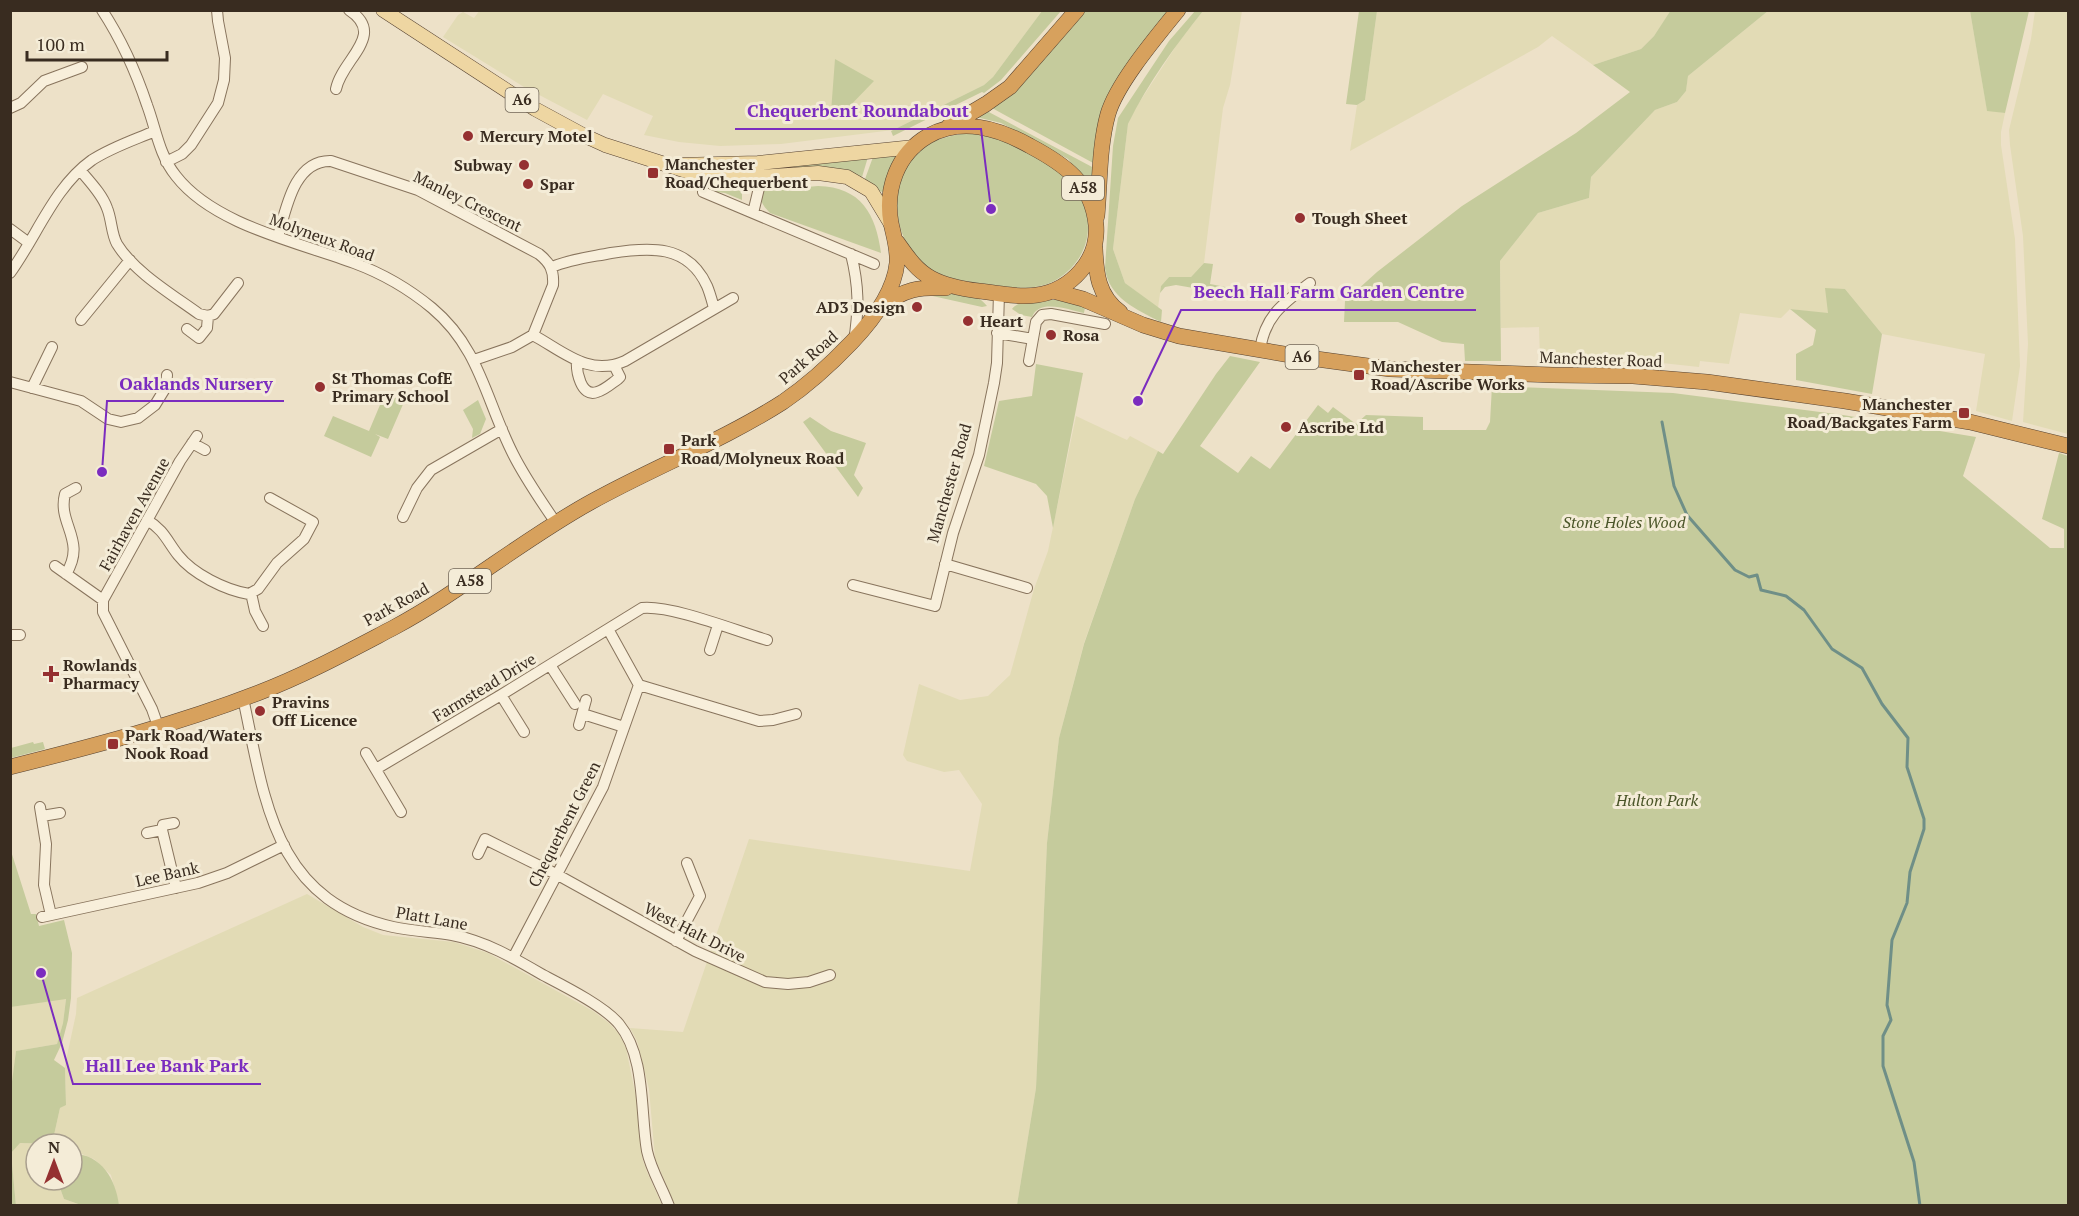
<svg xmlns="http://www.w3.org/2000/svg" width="2079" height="1216" font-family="'PT Serif',serif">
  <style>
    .farmland { fill: #e2dbb5 }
    .green { fill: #c5cb9c }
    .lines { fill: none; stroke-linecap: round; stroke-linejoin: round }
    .stream { stroke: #6f8f87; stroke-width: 3 }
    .minor-casing { stroke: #88745d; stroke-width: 12 }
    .major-casing { stroke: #564231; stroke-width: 15 }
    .highway-casing { stroke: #564231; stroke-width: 16 }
    .minor { stroke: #f8efdb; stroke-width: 10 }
    .major { stroke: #eed6a2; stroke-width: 14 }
    .highway { stroke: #d7a15d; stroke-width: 15 }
    .poi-dot { fill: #953031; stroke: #f4ecd7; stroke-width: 2 }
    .labels { text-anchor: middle; stroke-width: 6; stroke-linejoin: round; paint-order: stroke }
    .shield { fill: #f4ecd7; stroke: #716657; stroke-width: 1.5 }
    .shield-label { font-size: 15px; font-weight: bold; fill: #392c20 }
    .poi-label { font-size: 16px; font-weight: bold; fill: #392c20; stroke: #f4ecd7; text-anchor: start }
    .street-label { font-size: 16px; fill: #392c20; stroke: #f4ecd7 }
    .park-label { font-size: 16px; font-style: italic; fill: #4a5528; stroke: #f4ecd7 }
    .leader { fill: none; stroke: #7b2cbf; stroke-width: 2 }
    .callout-dot { fill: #7b2cbf; stroke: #f4ecd7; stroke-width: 2 }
    .callout-label { font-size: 18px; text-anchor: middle; font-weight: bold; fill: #7b2cbf; stroke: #f4ecd7; stroke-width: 6; stroke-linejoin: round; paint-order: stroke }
  </style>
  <rect width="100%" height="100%" fill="#ede1c8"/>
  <path class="farmland" d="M 480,10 L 1042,11 L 993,77 L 984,85 L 893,130 L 781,144 L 720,146 L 679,142 L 644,135 L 653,116 L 603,94 L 587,120 L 524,87 L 443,37 L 458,15 L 463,12 L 474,18 Z
    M 1203,11 L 1242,11 L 1230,85 L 1223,108 L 1204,263 L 1191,277 L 1169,277 L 1161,286 L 1158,308 L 1125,283 L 1113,249 L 1128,124 L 1135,109 L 1180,40 Z
    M 1377,11 L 1671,11 L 1654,36 L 1641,49 L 1593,65 L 1552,36 L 1538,47 L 1350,151 L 1357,105 L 1365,100 Z
    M 1768,11 L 1970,11 L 1987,110 L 2005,113 L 2001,132 L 2001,145 L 2015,239 L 2020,366 L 2012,421 L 1976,411 L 1985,354 L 1882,334 L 1845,289 L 1829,314 L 1790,309 L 1781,318 L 1740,313 L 1729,364 L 1700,361 L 1699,367 L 1662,363 L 1630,355 L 1540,359 L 1539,327 L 1501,328 L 1500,261 L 1538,213 L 1589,198 L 1591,177 L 1655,110 L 1677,102 L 1686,91 L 1688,76 Z
    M 2035,11 L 2068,11 L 2068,434 L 2023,422 L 2028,344 L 2023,236 L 2010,145 L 2009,130 L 2031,39 Z
    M 1076,416 L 1127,440 L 1130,436 L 1158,451 L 1135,499 L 1084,643 L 1059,738 L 1047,843 L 1036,1088 L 1017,1205 L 675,1205 L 655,1158 L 649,1089 L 637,1041 L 630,1028 L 683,1032 L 749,839 L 970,871 L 982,804 L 959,770 L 944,772 L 907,761 L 903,755 L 919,684 L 960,700 L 988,696 L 1010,675 L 1034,589 L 1048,551 Z
    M 307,894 L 363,927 L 383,935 L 454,942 L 488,953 L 593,1011 L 609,1023 L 619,1034 L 626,1048 L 638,1107 L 642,1158 L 647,1172 L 662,1205 L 119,1205 L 111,1175 L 94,1159 L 82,1154 L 72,1154 L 72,1144 L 52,1144 L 60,1108 L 66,1104 L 65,1065 L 76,1014 L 77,998 Z
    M 66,998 L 63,1023 L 57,1044 L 16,1051 L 11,1097 L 11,1007 Z
    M 19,1143 L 47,1144 L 36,1144 L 36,1180 L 62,1180 L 60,1188 L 64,1199 L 81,1205 L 16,1205 L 11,1153 Z"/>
  <path class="green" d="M 1671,10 L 1768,11 L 1688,76 L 1686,91 L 1677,102 L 1655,110 L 1591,177 L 1589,198 L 1538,213 L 1500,261 L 1501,361 L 1465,361 L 1464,344 L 1442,342 L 1398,322 L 1344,322 L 1345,301 L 1377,272 L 1462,206 L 1576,133 L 1630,92 L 1593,65 L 1641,49 L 1654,36 Z
    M 1042,11 L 1061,11 L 1001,80 L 984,93 L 982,92 L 893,136 L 891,131 L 984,85 L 993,77 Z
    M 1085,11 L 1171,11 L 1119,79 L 1095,164 L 992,108 L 1016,91 Z
    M 1195,11 L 1203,11 C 1175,46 1148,83 1128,124 L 1113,249 L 1125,283 L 1162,310 L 1161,322 C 1137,310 1108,297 1105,268 L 1113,146 L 1118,118 L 1169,41 Z
    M 1359,11 L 1377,11 L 1365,100 L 1357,105 L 1346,104 Z
    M 1970,11 L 2029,11 L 2005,113 L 1987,111 Z
    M 835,59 L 874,81 L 844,112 L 838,116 L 834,115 L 831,112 Z
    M 985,110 L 1094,168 L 1093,190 L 1068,159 L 1001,123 L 976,117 Z
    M 961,134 C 972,134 983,133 993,136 C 1011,141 1051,163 1065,176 C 1098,208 1096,256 1056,280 C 1037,291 1014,288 994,285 C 970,282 944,280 924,265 C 887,234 887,168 931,143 C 941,138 950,136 961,134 Z
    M 898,154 L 883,192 L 879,191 L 865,179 L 873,157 Z
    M 868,157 L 862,177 C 833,162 803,168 772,171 L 770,170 L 773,166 Z
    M 668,182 L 742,191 L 742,200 L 725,193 L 686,188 L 684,189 Z
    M 818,186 C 861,187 876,214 881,253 L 770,213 C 763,206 759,201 763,191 Z
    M 1204,263 L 1213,264 L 1210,284 L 1241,290 L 1240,296 L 1176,285 L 1165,287 L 1160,293 L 1161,286 L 1169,277 L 1191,277 Z
    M 1825,288 L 1845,289 L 1882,334 L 1872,394 L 1796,380 L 1796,354 L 1813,345 L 1816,330 L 1790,309 L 1828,313 Z
    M 933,292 C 951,293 975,290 987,306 L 982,307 L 919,293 Z
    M 1052,300 L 1062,300 L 1085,307 L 1084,313 C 1069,310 1039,298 1032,317 L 1021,315 L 1012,309 C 1019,299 1040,301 1052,300 Z
    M 1230,356 L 1260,362 L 1200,446 L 1238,473 L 1251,456 L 1270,469 L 1318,405 L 1328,413 L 1333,407 L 1356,424 L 1366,415 L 1423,417 L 1423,430 L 1486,430 L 1490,422 L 1492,386 L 1673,393 L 1843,415 L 1976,437 L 1963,476 L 2050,548 L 2064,548 L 2064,529 L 2042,519 L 2059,453 L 2068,456 L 2068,1205 L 1017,1205 L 1036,1088 L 1047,843 L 1059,738 L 1084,644 L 1135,499 L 1158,451 L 1163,454 L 1216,374 Z
    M 1036,364 L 1083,373 L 1053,528 L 1047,496 L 1036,484 L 984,466 L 999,401 L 1032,396 Z
    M 385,393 L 404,402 L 388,439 L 375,434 L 380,437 L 371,457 L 324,436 L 333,416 L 369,431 Z
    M 478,400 L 486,419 L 480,434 L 472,438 L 473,429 L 463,410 Z
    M 810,417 L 831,431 L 866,443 L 854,475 L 863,488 L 858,497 L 803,422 Z
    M 33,742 L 34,744 L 43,742 L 45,749 L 11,758 L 11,748 Z
    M 10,848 L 31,914 L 36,914 L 39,926 L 64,920 L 72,953 L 71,998 L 68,1020 L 62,1043 L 54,1060 L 65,1068 L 66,1105 L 60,1108 L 52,1144 L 20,1143 L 11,1153 L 16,1206 L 10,1205 L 10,1097 L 16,1051 L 57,1044 L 63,1023 L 66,999 L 11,1007 Z
    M 72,1154 C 101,1153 116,1180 119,1205 L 81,1205 L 64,1199 L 60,1188 L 62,1180 L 72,1180 Z"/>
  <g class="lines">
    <path class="stream" d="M 1662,422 L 1674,486 L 1687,515 L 1735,570 L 1749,577 L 1757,575 L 1761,590 L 1786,596 L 1804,610 L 1832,649 L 1862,668 L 1882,704 L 1908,738 L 1907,767 L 1924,819 L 1924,829 L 1910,872 L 1907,903 L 1892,940 L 1887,1005 L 1891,1020 L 1883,1036 L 1883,1066 L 1914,1162 L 1920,1206"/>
    <defs>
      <path id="minor" d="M 102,10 C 121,39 136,72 147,105 C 156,129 159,155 176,176 C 214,225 298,242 354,263 C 381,273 409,289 432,308 C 480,348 486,401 513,454 C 525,478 541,501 556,523
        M 336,89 C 342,59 387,35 349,10
        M 10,108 L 21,103 L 44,81 L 82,67
        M 166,162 L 182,154 L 191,145 L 218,103 L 224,80 L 225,58 L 218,21 L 217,10
        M 80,170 C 90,182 102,194 107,208 C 112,220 111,233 117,244 C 134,272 173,295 199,314 L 208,316 L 214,314 L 238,283
        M 703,192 L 874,264
        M 753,213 L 759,188 L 759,169
        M 10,229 L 29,243
        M 278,237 C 286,209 294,160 331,161 L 418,190 L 539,254 C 550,263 554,270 553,285 L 533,335 L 512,347 L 474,360
        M 851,254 C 859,286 859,309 854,341
        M 552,267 C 571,259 591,257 611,253 C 649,247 688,244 707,286 C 710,293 712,301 714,308
        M 10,273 C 37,236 54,187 92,160 C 112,147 134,140 155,131
        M 81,320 L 130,260
        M 187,329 L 199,338 L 207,328 L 208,316
        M 997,333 L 1033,339
        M 533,335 C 564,352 589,377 625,361 L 733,298
        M 1260,350 C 1265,315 1284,303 1310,283
        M 577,360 C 576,371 581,398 597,392 C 605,390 612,383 618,379 L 620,377 L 614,365
        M 1029,361 L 1036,322 L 1042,315 L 1051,314 L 1105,324
        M 10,382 L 81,401 L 108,419 L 121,422 L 138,418 L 155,405 L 166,387 L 167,375
        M 32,388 L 52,347
        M 192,443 L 205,450
        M 403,517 L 417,488 L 431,470 L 502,429
        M 147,520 C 164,530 167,541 178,555 C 193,574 225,590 249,594 L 258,589 L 277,563 L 304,539 L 313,522 L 270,498
        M 945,564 L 1027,588
        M 55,566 L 103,600 L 103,612 L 152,709 L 158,726
        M 66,574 C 87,540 57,524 65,494 L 76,488
        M 853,585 L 935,606 L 953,533 L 979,455 L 994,383 L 997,363 L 999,293
        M 251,593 L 255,611 L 263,626
        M 103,600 L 180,461 L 197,436
        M 608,629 L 639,685
        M 10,635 L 20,635
        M 710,650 L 718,625
        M 550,665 L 575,704
        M 639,685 L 759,721 L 773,720 L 796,714
        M 501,695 L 524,732
        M 243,698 C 265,800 273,900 393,927 C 412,931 432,932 452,935 C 485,941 514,958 543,975 C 564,986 604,1006 619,1024 C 646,1057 640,1111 647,1151 C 651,1170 662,1187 669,1206
        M 583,714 L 624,727
        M 579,725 L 586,700
        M 366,753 L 401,812
        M 376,769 L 501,695 L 642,608 C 672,605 736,631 767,640
        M 40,807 L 46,844 L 44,885 L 51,915
        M 42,816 L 60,813
        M 174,823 L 163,825 L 162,830 L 176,888
        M 147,833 L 162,830
        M 478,854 L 485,839 L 556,874 L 695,951 L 765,982 L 788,984 L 809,982 L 830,975
        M 42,917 L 198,883 L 227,873 L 284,845
        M 676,941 L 700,896 L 687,863
        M 513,958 L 603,787 L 639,685"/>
      <path id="major" d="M 383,10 L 535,109 L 583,135 L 605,145 L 699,175 L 719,177 L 759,177 L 818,173 L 847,177 L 871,191 L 891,224
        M 677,165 L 758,163 L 914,147"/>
      <path id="highway" d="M 949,126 L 986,104 L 1010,87 L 1077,10
        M 1097,216 C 1100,183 1099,146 1108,114 C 1117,83 1157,36 1178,10
        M 1095,248 C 1096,273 1098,296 1120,312
        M 1053,291 L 1083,299 L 1143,325 L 1179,336 L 1302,357 L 1390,369 L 1553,375 L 1633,376 L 1707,382 L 1845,401 L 1970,422 L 2068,446
        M 882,306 C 905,289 918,287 946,288
        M 10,767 C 94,746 178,724 258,693 C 305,675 349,651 393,628 C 462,591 522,540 591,502 C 654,467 722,441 783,402 C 808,385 831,364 852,342 C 872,321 894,293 897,263 C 898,249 894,237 891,223 C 885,189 897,154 928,136 C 962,117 998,128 1030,146 C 1064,164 1092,183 1096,225 C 1099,260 1071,290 1037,295 C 1018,298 998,293 979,291 C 963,289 946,286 931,278 C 916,270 907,256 897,242"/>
    </defs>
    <use href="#minor" class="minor-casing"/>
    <use href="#major" class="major-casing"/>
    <use href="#highway" class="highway-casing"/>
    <use href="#minor" class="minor"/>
    <use href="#major" class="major"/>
    <use href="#highway" class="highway"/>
  </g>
  <g class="poi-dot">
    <circle cx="468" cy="136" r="6"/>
    <circle cx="524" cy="165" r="6"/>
    <rect x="647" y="167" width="12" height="12" rx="3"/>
    <circle cx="528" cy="184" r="6"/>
    <circle cx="1300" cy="218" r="6"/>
    <circle cx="917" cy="307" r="6"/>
    <circle cx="968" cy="321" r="6"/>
    <circle cx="1051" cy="335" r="6"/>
    <rect x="1353" y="369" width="12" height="12" rx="3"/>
    <circle cx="320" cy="387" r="6"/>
    <rect x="1958" y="407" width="12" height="12" rx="3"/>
    <circle cx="1286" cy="427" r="6"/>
    <rect x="663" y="443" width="12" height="12" rx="3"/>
    <path d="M48 665h6v6h6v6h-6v6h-6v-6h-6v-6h6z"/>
    <circle cx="260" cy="711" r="6"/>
    <rect x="107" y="738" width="12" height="12" rx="3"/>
  </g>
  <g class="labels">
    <g class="shield">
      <rect x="505.5" y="88" width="33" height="24" rx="4.5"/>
      <rect x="1062" y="176" width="42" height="24" rx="4.5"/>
      <rect x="1285.5" y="345" width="33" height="24" rx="4.5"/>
      <rect x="449" y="569" width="42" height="24" rx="4.5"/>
    </g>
    <g class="shield-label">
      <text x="522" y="105">A6</text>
      <text x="1083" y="193">A58</text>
      <text x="1302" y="362">A6</text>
      <text x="470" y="586">A58</text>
    </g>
    <g class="poi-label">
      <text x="480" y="142">Mercury Motel</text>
      <text x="665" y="170">Manchester<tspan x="665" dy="18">Road/Chequerbent</tspan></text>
      <text x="512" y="171" text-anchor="end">Subway</text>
      <text x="540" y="190">Spar</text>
      <text x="1312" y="224">Tough Sheet</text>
      <text x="905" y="313" text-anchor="end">AD3 Design</text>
      <text x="980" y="327">Heart</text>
      <text x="1063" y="341">Rosa</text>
      <text x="1371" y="372">Manchester<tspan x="1371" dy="18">Road/Ascribe Works</tspan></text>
      <text x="332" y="384">St Thomas CofE<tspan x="332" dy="18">Primary School</tspan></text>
      <text x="1952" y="410" text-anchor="end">Manchester<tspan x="1952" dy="18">Road/Backgates Farm</tspan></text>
      <text x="1298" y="433">Ascribe Ltd</text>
      <text x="681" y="446">Park<tspan x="681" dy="18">Road/Molyneux Road</tspan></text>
      <text x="63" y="671">Rowlands<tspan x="63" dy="18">Pharmacy</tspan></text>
      <text x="272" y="708">Pravins<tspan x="272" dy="18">Off Licence</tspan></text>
      <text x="125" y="741">Park Road/Waters<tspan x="125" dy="18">Nook Road</tspan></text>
    </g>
    <g class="street-label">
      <text transform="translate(468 201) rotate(26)" y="6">Manley Crescent</text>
      <text transform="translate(322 237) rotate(20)" y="6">Molyneux Road</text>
      <text transform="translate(808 357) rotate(-41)" y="6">Park Road</text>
      <text transform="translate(1601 359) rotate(2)" y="6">Manchester Road</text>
      <text transform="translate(949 483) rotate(-74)" y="6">Manchester Road</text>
      <text transform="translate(134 514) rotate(-61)" y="6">Fairhaven Avenue</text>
      <text transform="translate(396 604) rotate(-29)" y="6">Park Road</text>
      <text transform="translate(484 687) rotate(-31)" y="6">Farmstead Drive</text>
      <text transform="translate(564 824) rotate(-63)" y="6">Chequerbent Green</text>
      <text transform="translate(167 874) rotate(-13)" y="6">Lee Bank</text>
      <text transform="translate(432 918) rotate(10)" y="6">Platt Lane</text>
      <text transform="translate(695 932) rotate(27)" y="6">West Halt Drive</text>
    </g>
    <g class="park-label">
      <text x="1624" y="528">Stone Holes Wood</text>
      <text x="1657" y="806">Hulton Park</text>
    </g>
  </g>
  <path class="leader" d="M991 209L981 129H735M1138 401L1181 310H1476M102 472L107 401H284M41 973L73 1084H261"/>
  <g class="callout-dot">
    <circle cx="991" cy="209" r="6"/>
    <circle cx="1138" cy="401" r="6"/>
    <circle cx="102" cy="472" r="6"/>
    <circle cx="41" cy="973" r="6"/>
  </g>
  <g class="callout-label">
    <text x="858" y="117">Chequerbent Roundabout</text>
    <text x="1329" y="298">Beech Hall Farm Garden Centre</text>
    <text x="196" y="390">Oaklands Nursery</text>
    <text x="167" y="1072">Hall Lee Bank Park</text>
  </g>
  <rect width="2079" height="1216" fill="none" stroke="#392c20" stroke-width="24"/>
  <g transform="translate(54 1162)"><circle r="28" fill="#f4ecd7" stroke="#a99f8e" stroke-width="1.5"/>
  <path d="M0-4.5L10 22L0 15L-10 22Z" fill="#953031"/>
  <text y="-9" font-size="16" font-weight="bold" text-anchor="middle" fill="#392c20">N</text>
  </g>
  <path d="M27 51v9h140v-9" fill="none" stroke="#392c20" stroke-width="3"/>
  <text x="36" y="51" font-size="18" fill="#392c20" stroke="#f4ecd7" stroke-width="4.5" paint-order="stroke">100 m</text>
</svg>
